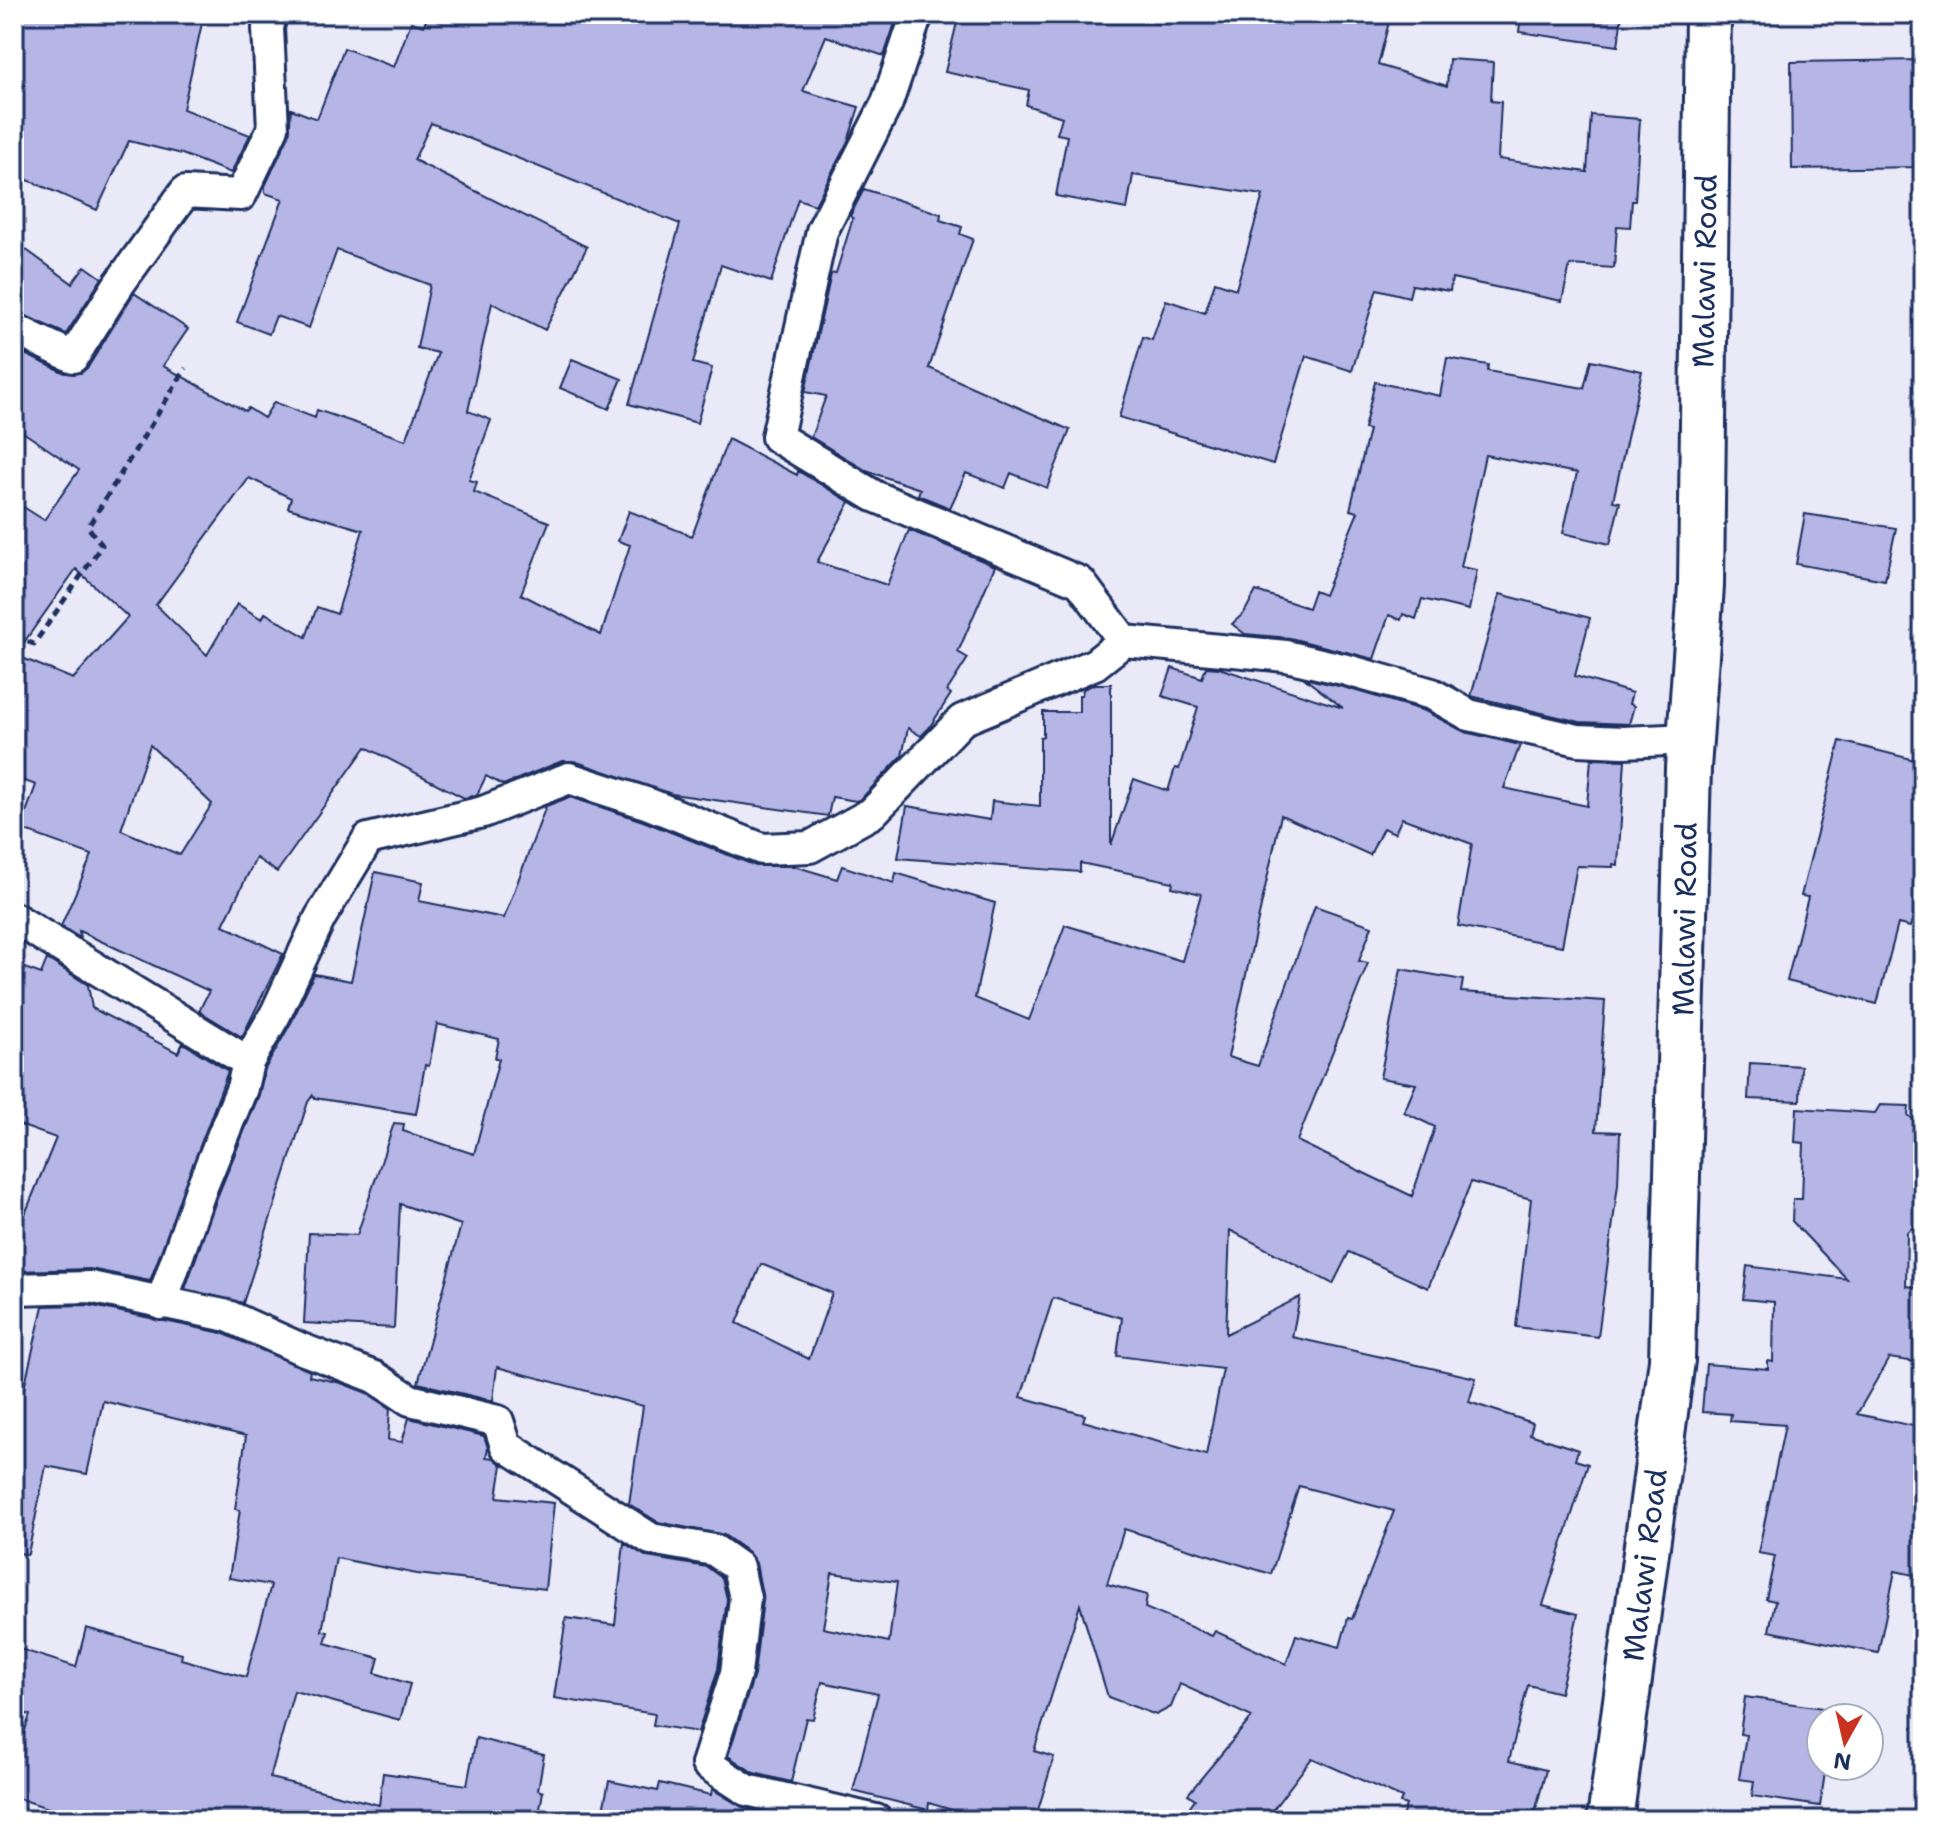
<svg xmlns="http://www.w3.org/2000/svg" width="1937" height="1834" font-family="'Shantell Sans',sans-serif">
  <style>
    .building { fill: #b5b5e6; stroke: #1b2f5e; stroke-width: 2; fill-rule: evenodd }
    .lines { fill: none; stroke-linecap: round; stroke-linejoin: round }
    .minor-casing { stroke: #1b2f5e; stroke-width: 36 }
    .primary-casing { stroke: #1b2f5e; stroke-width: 50 }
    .path { stroke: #1b2f5e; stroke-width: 5; stroke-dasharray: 8 6; stroke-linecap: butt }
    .minor { stroke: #fff; stroke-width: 30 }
    .primary { stroke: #fff; stroke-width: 44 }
    .labels { text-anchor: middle; stroke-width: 7; stroke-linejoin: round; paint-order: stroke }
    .street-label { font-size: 30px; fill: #1b2f5e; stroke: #fff }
  </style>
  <rect width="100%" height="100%" fill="#e9e9f8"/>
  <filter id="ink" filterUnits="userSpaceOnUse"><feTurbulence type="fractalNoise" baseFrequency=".0125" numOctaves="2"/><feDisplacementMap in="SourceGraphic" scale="16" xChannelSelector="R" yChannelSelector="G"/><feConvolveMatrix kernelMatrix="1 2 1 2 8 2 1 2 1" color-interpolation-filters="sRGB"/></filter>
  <g filter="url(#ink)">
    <path class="building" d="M 14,14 L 204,14 L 183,109 L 250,135 L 231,173 L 182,154 L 129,141 L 97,210 L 14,174 Z
      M 428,14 L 898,14 L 884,56 L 826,36 L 803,91 L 859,107 L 848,141 L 815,205 L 798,199 L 771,282 L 721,265 L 693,363 L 712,368 L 697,423 L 629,404 L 680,224 L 431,123 L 414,160 L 587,247 L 545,330 L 492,303 L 468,411 L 491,420 L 469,480 L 477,482 L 474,492 L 549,522 L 521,594 L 601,635 L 630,545 L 618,541 L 629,511 L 692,536 L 728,439 L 797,475 L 798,471 L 850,502 L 817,562 L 887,585 L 909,530 L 995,566 L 958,652 L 968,658 L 947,691 L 951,694 L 929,728 L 921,736 L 908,728 L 902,756 L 861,799 L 856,801 L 832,797 L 828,816 L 672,794 L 574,761 L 562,761 L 503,785 L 486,776 L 477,795 L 464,798 L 366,747 L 277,872 L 256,858 L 223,925 L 283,954 L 242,1037 L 199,1011 L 209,991 L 79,931 L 80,938 L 61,926 L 92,855 L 20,829 L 36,785 L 14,777 L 14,501 L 44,520 L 79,470 L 14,426 L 14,349 L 65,373 L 81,373 L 88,367 L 134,293 L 188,329 L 163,366 L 245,411 L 248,408 L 264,418 L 274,402 L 315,418 L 317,410 L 406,440 L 438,353 L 417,348 L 430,285 L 337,250 L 309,328 L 276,316 L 269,334 L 237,322 L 283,199 L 265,193 L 265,186 L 289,135 L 291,109 L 317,119 L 344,48 L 394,67 L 411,22 L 424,26 ZM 249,478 L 291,498 L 288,508 L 363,530 L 337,614 L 317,607 L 306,637 L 265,613 L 262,619 L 237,604 L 207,655 L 156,605 ZM 76,569 L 128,617 L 73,679 L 15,655 ZM 150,745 L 212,804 L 180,855 L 121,830 Z
      M 959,14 L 1153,14 L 1184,20 L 1185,14 L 1391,14 L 1378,65 L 1447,86 L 1449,59 L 1493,62 L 1491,101 L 1501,102 L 1498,159 L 1587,172 L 1591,115 L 1640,119 L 1635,201 L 1632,201 L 1630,227 L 1617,226 L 1614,268 L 1570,265 L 1562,301 L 1452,278 L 1450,291 L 1412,285 L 1409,297 L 1377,289 L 1352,371 L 1306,356 L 1273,464 L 1119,417 L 1143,337 L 1152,340 L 1166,300 L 1205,313 L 1215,282 L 1236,289 L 1263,195 L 1133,175 L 1127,209 L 1056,196 L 1067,136 L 1057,134 L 1062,117 L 1026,105 L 1029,90 L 945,72 Z
      M 1521,14 L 1622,14 L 1618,46 L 1519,32 Z
      M 1923,60 L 1923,167 L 1792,169 L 1791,62 Z
      M 864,189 L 941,214 L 940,220 L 962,227 L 960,234 L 973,239 L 929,368 L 1070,430 L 1047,488 L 1011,473 L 1005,488 L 966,473 L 950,508 L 918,495 L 920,489 L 867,471 L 811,437 L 826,396 L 805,392 L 831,274 L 836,273 L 853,218 L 850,216 Z
      M 14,241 L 72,283 L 85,266 L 102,278 L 66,334 L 14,311 Z
      M 1447,358 L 1488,365 L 1487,371 L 1584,388 L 1591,360 L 1642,371 L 1613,501 L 1620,502 L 1610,544 L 1563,533 L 1577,473 L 1485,455 L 1461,567 L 1477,570 L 1469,610 L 1422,599 L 1416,619 L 1403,614 L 1401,620 L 1389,615 L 1374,659 L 1290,638 L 1245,634 L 1232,624 L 1244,613 L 1256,591 L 1308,608 L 1314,591 L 1324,595 L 1358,512 L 1350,510 L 1369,430 L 1364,429 L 1375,382 L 1440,396 Z
      M 572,359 L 622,379 L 609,409 L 560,388 Z
      M 1805,514 L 1896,528 L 1885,580 L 1796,564 Z
      M 1500,594 L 1590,618 L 1575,676 L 1632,693 L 1629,704 L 1634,706 L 1629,724 L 1580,722 L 1471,696 Z
      M 1206,667 L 1219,668 L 1343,708 L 1304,678 L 1343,687 L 1425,711 L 1465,732 L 1520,745 L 1504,788 L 1587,806 L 1591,759 L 1625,760 L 1618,865 L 1613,864 L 1613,867 L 1577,866 L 1562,946 L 1458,926 L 1472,844 L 1402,818 L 1395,833 L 1383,828 L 1370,855 L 1281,815 L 1228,1057 L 1258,1066 L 1315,906 L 1372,926 L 1359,961 L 1368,963 L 1297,1141 L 1412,1196 L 1435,1127 L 1404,1112 L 1416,1084 L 1380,1078 L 1401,969 L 1463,980 L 1461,992 L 1605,1001 L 1596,1131 L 1620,1132 L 1618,1184 L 1598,1337 L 1516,1327 L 1531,1199 L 1471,1182 L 1428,1288 L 1349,1252 L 1333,1284 L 1230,1230 L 1226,1334 L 1300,1297 L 1292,1337 L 1476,1378 L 1469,1402 L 1533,1423 L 1530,1434 L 1578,1450 L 1575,1460 L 1588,1464 L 1543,1605 L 1578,1614 L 1560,1693 L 1528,1685 L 1509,1761 L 1546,1770 L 1533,1820 L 1401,1820 L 1406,1805 L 1400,1803 L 1402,1798 L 1312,1758 L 1265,1820 L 1180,1820 L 1195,1799 L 1188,1794 L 1252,1717 L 1180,1684 L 1171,1707 L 1156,1715 L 1108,1697 L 1080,1605 L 1034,1751 L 1054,1757 L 1035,1820 L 985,1820 L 929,1803 L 928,1810 L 853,1791 L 878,1694 L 822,1682 L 813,1719 L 806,1718 L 791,1782 L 754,1773 L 728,1756 L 754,1675 L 763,1600 L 756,1563 L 748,1552 L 724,1535 L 658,1522 L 629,1504 L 643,1406 L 497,1367 L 493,1401 L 418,1383 L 461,1225 L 400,1204 L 394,1328 L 304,1323 L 309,1233 L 357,1235 L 394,1123 L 404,1124 L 403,1131 L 474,1154 L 499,1059 L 495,1058 L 499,1039 L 437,1024 L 429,1066 L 425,1065 L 416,1114 L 315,1098 L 313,1095 L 308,1102 L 243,1303 L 185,1289 L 218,1195 L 259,1095 L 265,1069 L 292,1021 L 314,974 L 351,981 L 375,872 L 423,882 L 419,901 L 504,918 L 546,806 L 570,797 L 643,821 L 756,866 L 794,866 L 837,879 L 842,866 L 894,883 L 896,873 L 995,903 L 975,998 L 1029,1020 L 1065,925 L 1182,961 L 1201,894 L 1172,887 L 1173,882 L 1080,863 L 1080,872 L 898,858 L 907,806 L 990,820 L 992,801 L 1040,806 L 1040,737 L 1043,736 L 1043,712 L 1079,712 L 1079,695 L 1082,695 L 1083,689 L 1095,684 L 1111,684 L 1111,845 L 1134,779 L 1168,791 L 1175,768 L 1179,769 L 1198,707 L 1162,696 L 1172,668 L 1202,678 ZM 761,1264 L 832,1293 L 809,1359 L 737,1323 ZM 1053,1298 L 1122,1318 L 1117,1356 L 1223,1369 L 1206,1455 L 1083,1421 L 1085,1415 L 1021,1397 ZM 1299,1486 L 1394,1511 L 1352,1619 L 1348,1618 L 1340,1647 L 1296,1635 L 1286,1664 L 1215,1631 L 1212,1636 L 1145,1608 L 1147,1595 L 1107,1584 L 1124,1529 L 1271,1574 ZM 832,1573 L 897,1582 L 889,1642 L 823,1628 Z
      M 1840,741 L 1923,762 L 1923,882 L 1910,927 L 1898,924 L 1877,1004 L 1787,981 L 1808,897 L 1801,896 Z
      M 47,959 L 88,985 L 92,1008 L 178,1053 L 183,1043 L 228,1071 L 150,1281 L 90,1269 L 14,1271 L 14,1241 L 56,1138 L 14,1123 L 14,964 L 41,974 Z
      M 1750,1063 L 1801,1066 L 1800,1101 L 1748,1099 Z
      M 1880,1105 L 1909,1106 L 1908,1115 L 1923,1127 L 1923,1200 L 1920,1200 L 1919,1223 L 1907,1232 L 1906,1286 L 1923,1288 L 1923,1363 L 1889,1358 L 1857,1414 L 1923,1428 L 1923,1444 L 1914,1489 L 1923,1491 L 1923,1577 L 1895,1571 L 1878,1653 L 1769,1631 L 1775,1601 L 1766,1599 L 1775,1556 L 1758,1553 L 1785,1425 L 1730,1421 L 1731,1414 L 1702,1412 L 1706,1364 L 1768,1369 L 1768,1361 L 1773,1362 L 1774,1302 L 1743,1299 L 1747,1266 L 1847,1279 L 1792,1221 L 1793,1199 L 1802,1199 L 1804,1143 L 1795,1142 L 1797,1108 L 1875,1113 Z
      M 88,1305 L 222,1333 L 310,1371 L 309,1376 L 341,1383 L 367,1393 L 390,1408 L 388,1440 L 402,1442 L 409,1418 L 484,1436 L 488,1448 L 486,1457 L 494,1458 L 502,1465 L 497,1497 L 554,1503 L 545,1589 L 417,1574 L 336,1558 L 322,1631 L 328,1632 L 325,1643 L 379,1658 L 375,1673 L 410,1684 L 400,1720 L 294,1691 L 270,1778 L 379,1805 L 383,1773 L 467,1785 L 476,1738 L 544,1755 L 538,1790 L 543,1792 L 538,1820 L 85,1820 L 14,1797 L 14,1763 L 30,1715 L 14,1710 L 14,1647 L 76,1667 L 86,1628 L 182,1654 L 181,1659 L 246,1677 L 271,1585 L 229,1578 L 240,1510 L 235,1509 L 246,1436 L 103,1401 L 87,1474 L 46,1466 L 28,1554 L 14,1553 L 14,1400 L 21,1401 L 43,1306 Z
      M 624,1543 L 647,1557 L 707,1567 L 722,1578 L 727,1599 L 718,1669 L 698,1732 L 653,1725 L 655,1714 L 554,1698 L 566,1618 L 615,1625 Z
      M 1745,1697 L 1830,1709 L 1829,1717 L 1834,1718 L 1821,1718 L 1821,1766 L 1826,1766 L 1820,1806 L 1752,1796 L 1754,1781 L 1739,1779 L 1746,1735 L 1740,1734 Z
      M 609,1781 L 658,1791 L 660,1783 L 711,1795 L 712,1789 L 742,1807 L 782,1817 L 781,1820 L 601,1820 Z"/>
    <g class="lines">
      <defs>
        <path id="minor" d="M 917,14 L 887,103 L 822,231 L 777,437 L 874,496 L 1080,582 L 1124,641
          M 14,329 L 73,357 L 119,284 L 185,192 L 241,195 L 273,128 L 268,28 L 271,14
          M 14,918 L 248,1062 L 242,1088 L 201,1189 L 161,1304
          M 248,1062 L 276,1013 L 320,918 L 368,839 L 483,812 L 569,778 L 649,804 L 762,849 L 810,847 L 872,813 L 962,720 L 1095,664 L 1124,641 L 1286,656 L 1347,670 L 1432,694 L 1469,715 L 1578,740 L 1623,742 L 1690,739
          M 14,1289 L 90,1287 L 228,1316 L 299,1348 L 375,1377 L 410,1400 L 498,1421 L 506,1446 L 651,1539 L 714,1550 L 738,1567 L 745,1598 L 736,1673 L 707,1764 L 747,1790 L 876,1820"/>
        <path id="primary" d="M 1610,1820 L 1672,1360 L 1688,768 L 1701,586 L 1708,14"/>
      </defs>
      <use href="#minor" class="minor-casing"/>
      <use href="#primary" class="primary-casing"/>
      <path class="path" d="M 14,637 L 34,644 L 102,545 L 88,527 L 186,368"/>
      <use href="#minor" class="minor"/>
      <use href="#primary" class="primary"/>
    </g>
  </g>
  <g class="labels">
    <g class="street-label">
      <text transform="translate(1705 271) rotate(-89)" y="10">Malawi Road</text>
      <text transform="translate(1685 919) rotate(-89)" y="10">Malawi Road</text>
      <text transform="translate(1645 1565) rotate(-83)" y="10">Malawi Road</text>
    </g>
  </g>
  <rect width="1937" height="1834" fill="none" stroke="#fff" stroke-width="48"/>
  <rect x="24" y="24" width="1889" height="1786" fill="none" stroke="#1b2f5e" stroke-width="3" filter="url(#ink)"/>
  <g transform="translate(1845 1742) rotate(188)"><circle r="38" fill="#ffffff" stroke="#a4acbf" stroke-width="2"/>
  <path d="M0-6L14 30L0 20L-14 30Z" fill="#c8321e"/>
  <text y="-12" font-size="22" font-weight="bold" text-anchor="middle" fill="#1b2f5e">N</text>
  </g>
</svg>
